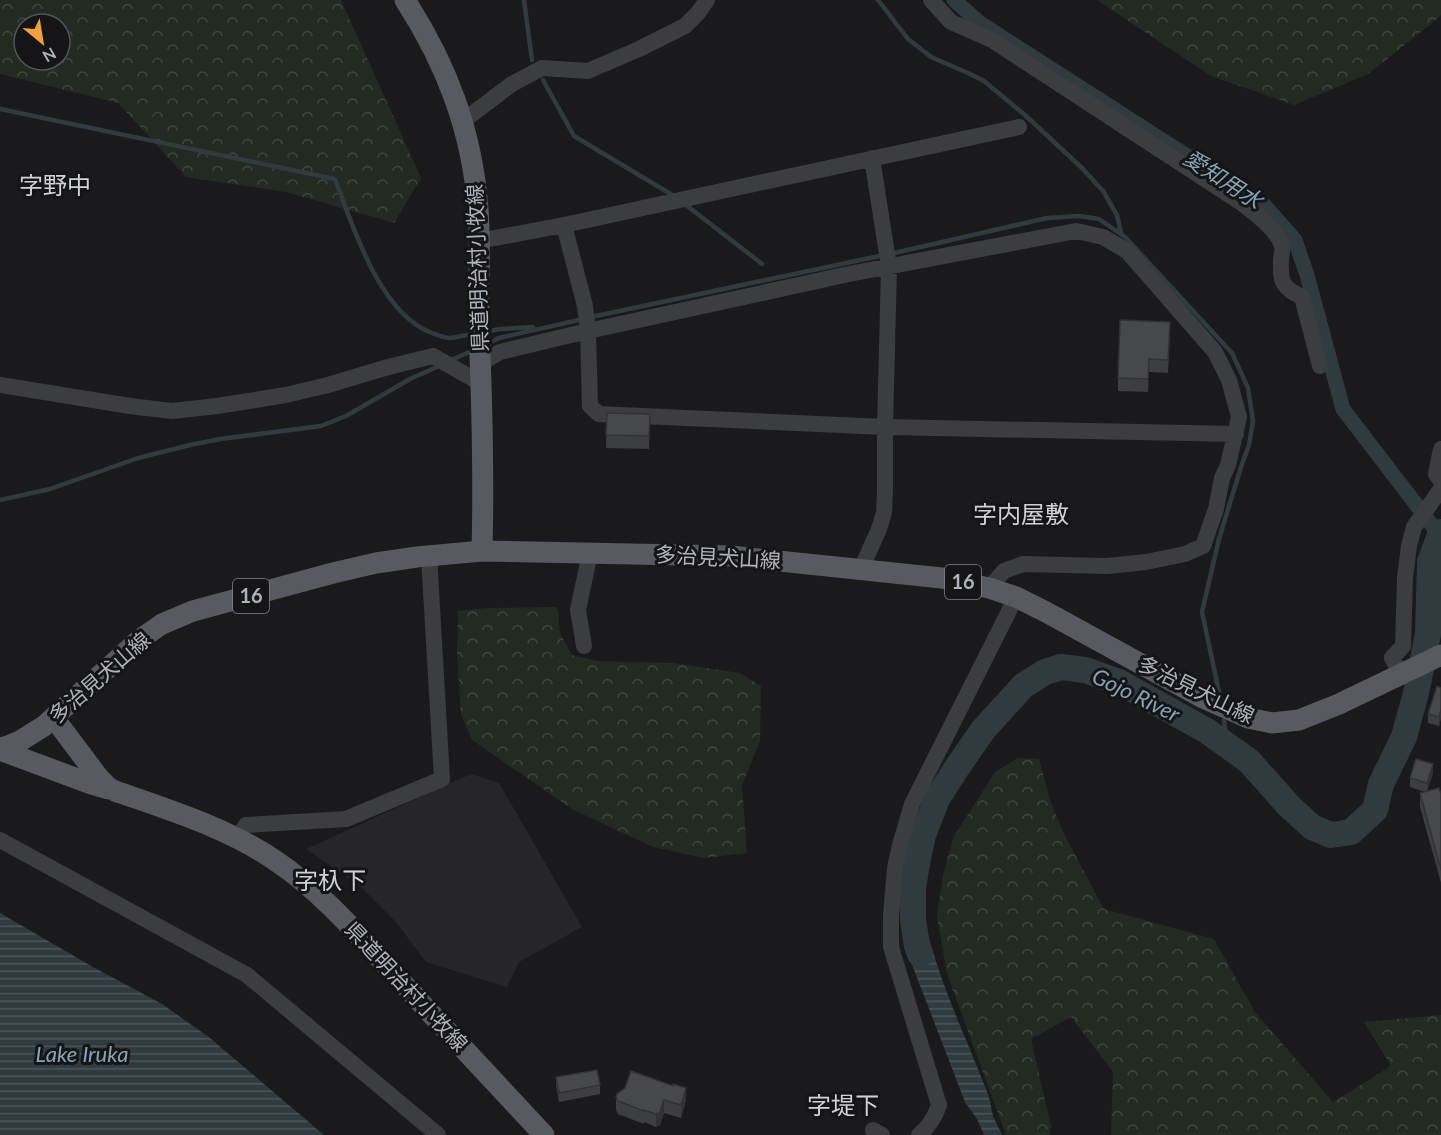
<svg xmlns="http://www.w3.org/2000/svg" width="1441" height="1135" font-family="Lato,'Noto Sans JP',sans-serif">
  <style>
    .built { fill: #262629 }
    .forest { fill: url(#forest-crowns); fill-rule: evenodd }
    .water { fill: url(#water-rules) }
    .lines { fill: none; stroke-linecap: round; stroke-linejoin: round }
    .stream { stroke: #303b40; stroke-width: 4.5 }
    .canal { stroke: #303b40; stroke-width: 15 }
    .river { stroke: #303b40; stroke-width: 26 }
    .minor { stroke: #3b3d41; stroke-width: 16 }
    .major { stroke: #575a60; stroke-width: 21 }
    .wall { fill: #3d3e41 }
    .shaded-wall { fill: #323235 }
    .building { fill: #47484c; stroke: #323235; stroke-width: 1.5 }
    .labels { text-anchor: middle; stroke-width: 6; stroke-linejoin: round; paint-order: stroke }
    .shield { fill: #151517; stroke: #7f848a; stroke-width: 1.5 }
    .shield-label { font-size: 20px; font-weight: bold; fill: #adb3bb }
    .street-label { font-size: 21px; fill: #adb3bb; stroke: #151517 }
    .water-label { font-size: 22px; font-style: italic; fill: #85a4b5; stroke: #151517 }
    .quarter-label { font-size: 24px; fill: #ced1d7; stroke: #151517 }
  </style>
  <defs>
    <pattern id="forest-crowns" width="20" height="18" patternUnits="userSpaceOnUse" patternTransform="scale(1.5)"><rect width="20" height="18" fill="#222a22"/><path d="M2 6a3 3 0 1 1 6 0M12 15a3 3 0 1 1 6 0" fill="none" stroke="#3f4640"/></pattern>
    <pattern id="water-rules" width="6" height="5" patternUnits="userSpaceOnUse" patternTransform="scale(1.5)"><rect width="6" height="5" fill="#303b40"/><path d="M0 2.5h6" fill="none" stroke="#4b555a"/></pattern>
  </defs>
  <rect width="100%" height="100%" fill="#1a1a1c"/>
  <path class="built" d="M 471,774 L 499,783 L 582,927 L 519,962 L 507,987 L 426,962 L 395,921 L 360,886 L 306,849 Z"/>
  <path class="forest" d="M 0,0 L 341,0 L 421,178 L 394,223 L 286,192 L 186,177 L 118,103 L 0,74 ZM 24,24 L 60,24 L 60,60 L 24,60 Z
    M 1097,0 L 1441,0 L 1441,15 L 1437,19 L 1368,74 L 1294,105 L 1211,76 Z
    M 557,607 L 560,633 L 572,655 L 597,661 L 673,663 L 740,673 L 761,686 L 760,741 L 742,785 L 747,853 L 704,858 L 653,847 L 572,809 L 472,740 L 461,714 L 457,655 L 458,611 L 488,608 Z
    M 1018,758 L 1039,759 L 1050,800 L 1063,832 L 1104,909 L 1214,939 L 1255,1012 L 1333,1102 L 1391,1066 L 1364,1022 L 1441,1015 L 1441,1135 L 1111,1135 L 1113,1072 L 1071,1017 L 1031,1039 L 1051,1126 L 1050,1135 L 1006,1135 L 947,974 L 937,917 L 943,875 L 954,836 L 995,772 Z"/>
  <path class="water" d="M 0,913 L 93,967 L 162,1004 L 210,1038 L 324,1135 L 0,1135 Z
    M 924,918 C 937,977 964,1033 986,1089 L 990,1101 L 993,1116 L 1002,1135 L 984,1135 L 977,1119 L 965,1102 L 911,962 L 903,920 Z"/>
  <g class="lines">
    <path class="stream" d="M 524,0 L 532,60
      M 878,0 L 908,39 L 931,57 L 968,73 L 984,81 L 1026,116 L 1082,168 L 1103,191 L 1117,215 L 1121,233
      M 543,80 L 574,136 L 674,196
      M 0,109 L 335,179 C 353,227 380,314 432,333 C 437,335 444,338 450,338 C 458,337 466,335 473,334
      M 686,205 L 762,264
      M 591,317 L 903,251 L 1047,218 L 1079,216 L 1099,219 L 1125,237 L 1232,353 L 1248,388 L 1253,421 L 1249,445 L 1241,467 L 1219,539 L 1202,612 L 1220,697
      M 484,332 L 500,329 L 533,327
      M 487,344 L 499,338 L 583,319
      M 451,360 L 474,350
      M 0,500 L 50,489 L 138,458 L 190,445 L 220,439 L 321,426 L 346,416 L 410,379 L 441,365
      M 1224,720 L 1227,745"/>
    <path class="canal" d="M 954,0 L 980,23 L 1265,206 L 1295,240 L 1307,275 L 1343,409 L 1441,537"/>
    <path class="river" d="M 920,954 L 917,946 L 913,919 L 913,887 L 918,858 L 923,835 L 937,799 L 956,769 L 983,730 L 1023,686 L 1045,672 L 1061,667 L 1085,670 L 1119,682 L 1207,731 L 1249,761 L 1289,806 L 1312,827 L 1331,835 L 1351,832 L 1375,810 L 1381,784 L 1404,737 L 1416,693 L 1428,634 L 1430,562 L 1441,532"/>
    <path class="minor" d="M 931,0 L 951,22 L 992,40 L 1240,202 C 1252,211 1278,230 1282,246 C 1283,250 1281,256 1281,260 C 1280,283 1282,287 1302,297 L 1320,366
      M 463,121 L 512,84 L 542,68 L 588,71 L 639,49 L 685,26 L 698,13 L 707,0
      M 564,225 L 585,306 L 588,331 L 590,406 L 599,414 L 885,427 L 1236,434
      M 479,241 L 564,225 L 1019,127
      M 481,363 L 500,352 L 588,331 L 849,274 L 1076,231 L 1103,237 L 1127,251 L 1215,352 L 1229,380 L 1239,417 L 1228,465 L 1222,478 L 1216,509 L 1203,546 L 1185,554 L 1146,562 L 1107,566 L 1023,564 L 1004,571 L 989,588
      M 0,385 L 130,406 L 172,411 L 217,406 L 286,395 L 328,385 L 388,367 L 433,356 L 482,384
      M 1441,449 L 1436,474 L 1441,481
      M 861,569 L 879,529 L 884,513 L 885,491 L 885,427 L 889,267 L 872,158
      M 584,646 L 578,610 L 590,553
      M 1401,674 L 1392,658 L 1403,646 L 1405,578 L 1409,546 L 1414,527 L 1441,489
      M 238,837 L 246,825 L 346,819 L 442,779 L 429,556
      M 0,840 L 247,975 L 438,1135
      M 873,1130 L 882,1135
      M 919,1135 C 930,1126 935,1117 939,1105 L 891,947 L 891,916 L 895,868 L 900,845 L 912,804 L 1016,597"/>
    <path class="major" d="M 405,0 C 447,65 472,131 478,209 C 481,248 478,288 479,328 C 482,402 484,477 482,551
      M 54,718 L 99,778 L 108,787 L 115,791 C 169,810 225,827 273,859 C 320,890 357,933 395,975 C 445,1028 494,1082 544,1135
      M 0,748 L 8,746 L 20,741 L 44,726 L 139,640 L 162,624 L 193,611 L 333,573 L 376,563 L 417,557 L 482,551 L 731,556 L 942,578 L 989,588 L 1016,597 L 1046,612 L 1203,698 L 1248,718 L 1272,723 L 1299,720 L 1339,704 L 1441,655
      M 0,750 L 91,784 L 108,789"/>
  </g>
  <path class="wall" d="M 1170,335 L 1168,373 L 1149,372 L 1148,392 L 1118,391 L 1118,378 Z
    M 607,413 L 650,414 L 649,449 L 606,448 Z
    M 1441,688 L 1441,718 L 1439,726 L 1428,723 L 1428,714 Z
    M 1433,773 L 1427,791 L 1441,794 L 1441,883 L 1420,807 L 1420,793 L 1425,792 L 1410,787 L 1410,778 Z
    M 556,1077 L 600,1085 L 600,1094 L 559,1102 L 556,1086 Z
    M 616,1097 L 686,1100 L 681,1118 L 664,1113 L 660,1125 L 656,1127 L 644,1122 L 644,1124 L 618,1114 L 616,1110 Z"/>
  <path class="shaded-wall" d="M 1441,709 L 1441,718 L 1439,726 L 1439,717 Z
    M 1433,764 L 1433,773 L 1427,792 L 1427,783 Z
    M 686,1088 L 686,1100 L 681,1118 L 681,1105 Z
    M 664,1100 L 664,1113 L 660,1125 L 656,1127 L 656,1114 Z"/>
  <path class="building" d="M 1120,320 L 1170,322 L 1168,360 L 1149,359 L 1148,379 L 1118,378 Z
    M 607,413 L 650,414 L 649,436 L 606,435 Z
    M 1437,686 L 1441,688 L 1441,709 L 1439,717 L 1428,714 Z
    M 1416,759 L 1433,764 L 1427,783 L 1410,778 Z
    M 1439,788 L 1441,794 L 1441,870 L 1420,793 Z
    M 597,1070 L 600,1085 L 559,1093 L 556,1077 Z
    M 631,1071 L 673,1086 L 673,1084 L 686,1088 L 681,1105 L 664,1100 L 660,1112 L 656,1114 L 644,1110 L 644,1111 L 618,1101 L 616,1097 L 617,1094 L 625,1088 Z"/>
  <g class="labels">
    <g class="shield">
      <rect x="945" y="565" width="36" height="34" rx="4.5"/>
      <rect x="233" y="579" width="36" height="34" rx="4.5"/>
    </g>
    <g class="shield-label">
      <text x="963" y="589">16</text>
      <text x="251" y="603">16</text>
    </g>
    <g class="street-label">
      <text transform="translate(478 268) rotate(-92)" y="7">県道明治村小牧線</text>
      <text transform="translate(718 558) rotate(3)" y="7">多治見犬山線</text>
      <text transform="translate(100 678) rotate(-41)" y="7">多治見犬山線</text>
      <text transform="translate(1196 690) rotate(26)" y="7">多治見犬山線</text>
      <text transform="translate(406 987) rotate(47)" y="7">県道明治村小牧線</text>
    </g>
    <g class="water-label">
      <text transform="translate(1223 179) rotate(33)" y="8">愛知用水</text>
      <text transform="translate(1136 695) rotate(26)" y="8">Gojo River</text>
      <text x="82" y="1062">Lake Iruka</text>
    </g>
    <g class="quarter-label">
      <text x="55" y="194">字野中</text>
      <text x="1021" y="523">字内屋敷</text>
      <text x="330" y="889">字杁下</text>
      <text x="843" y="1114">字堤下</text>
    </g>
  </g>
  <g transform="translate(42 42) rotate(150)"><circle r="28" fill="#151517" stroke="#525459" stroke-width="1.5"/>
  <path d="M0-4.5L10 22L0 15L-10 22Z" fill="#f0a03e"/>
  <text y="-9" font-size="16" font-weight="bold" text-anchor="middle" fill="#adb3bb">N</text>
  </g>
</svg>
